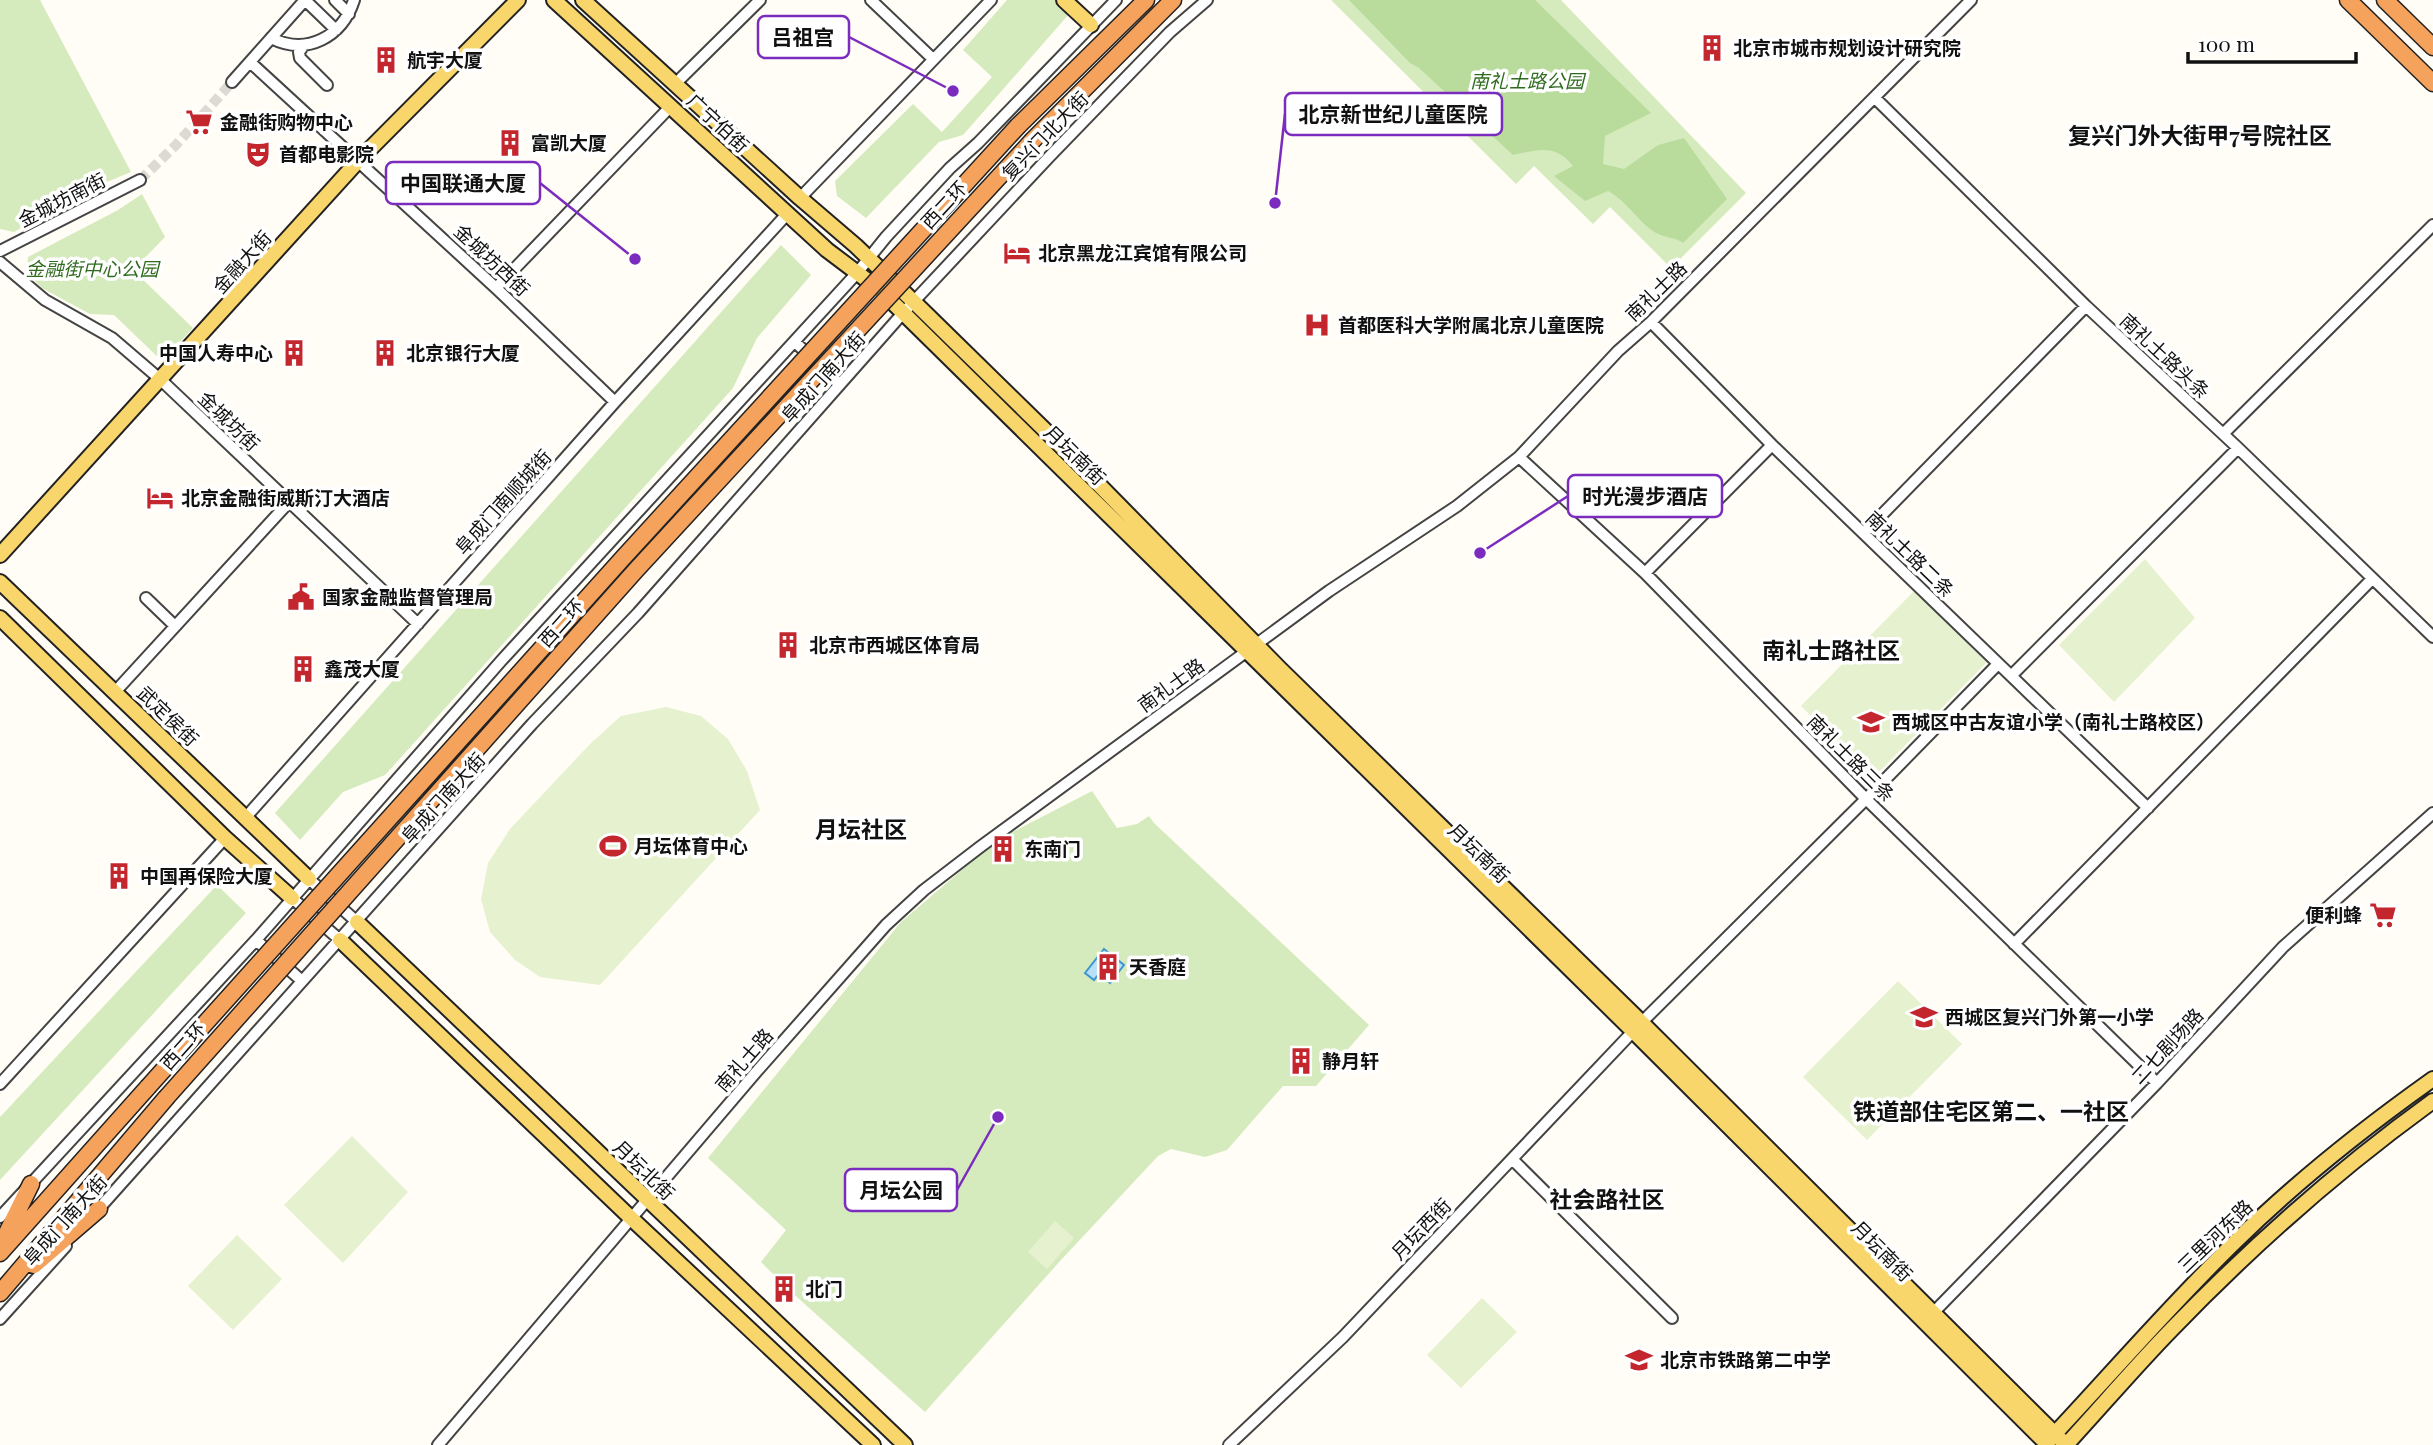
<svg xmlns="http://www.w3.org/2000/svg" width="2433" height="1445" font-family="'Playfair Display','Noto Sans SC',serif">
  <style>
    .green { fill: #d5ebbd }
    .forest { fill: #b9dc9c }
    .pitch { fill: #e6f2cf }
    .water { fill: #b9e0f7; stroke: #3f96cf; stroke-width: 2 }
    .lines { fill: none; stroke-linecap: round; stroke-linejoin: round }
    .minor-tunnel { stroke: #dbdad3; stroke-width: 10; stroke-dasharray: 10 5; stroke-linecap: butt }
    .minor-casing { stroke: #444; stroke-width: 14 }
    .major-casing { stroke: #222; stroke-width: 18 }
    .highway-casing { stroke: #222; stroke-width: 19 }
    .minor { stroke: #fff; stroke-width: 10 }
    .major { stroke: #f9d66b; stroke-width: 14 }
    .highway { stroke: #f5a25d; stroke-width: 16 }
    .highway-bridge-casing { stroke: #222; stroke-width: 19; stroke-linecap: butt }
    .highway-bridge { stroke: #f5a25d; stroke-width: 16 }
    .labels { text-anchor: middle; stroke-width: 7; stroke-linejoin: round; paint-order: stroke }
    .poi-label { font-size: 19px; font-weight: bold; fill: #111; stroke: #fff; text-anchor: start }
    .park-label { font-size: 19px; font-style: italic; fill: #2f6b1f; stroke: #fff }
    .street-label { font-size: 19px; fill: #111; stroke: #fff }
    .quarter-label { font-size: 23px; font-weight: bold; fill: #111; stroke: #fff }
    .leader { fill: none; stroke: #7b2cbf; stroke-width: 2.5 }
    .callout-dot { fill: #7b2cbf; stroke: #fff; stroke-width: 2.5 }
    .callout { fill: #fff; stroke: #7b2cbf; stroke-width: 2.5 }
    .callout-label { font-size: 21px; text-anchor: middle; font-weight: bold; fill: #111 }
  </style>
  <rect width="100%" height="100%" fill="#fffdf5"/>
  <path class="green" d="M 0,0 L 40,0 L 131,172 L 97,186 L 14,232 L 0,229 Z
    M 1007,0 L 1055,0 L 1070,13 L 963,135 L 939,142 L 866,218 L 837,196 L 835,181 L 913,104 L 942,132 L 992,77 L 963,50 Z
    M 1331,0 L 1561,0 L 1746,193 L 1671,268 L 1610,207 L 1593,224 L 1534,166 L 1516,184 Z
    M 142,194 L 165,237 L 133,270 L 193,328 L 162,361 L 114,315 L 90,314 L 42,288 L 27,273 L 28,257 L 118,210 Z
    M 781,245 L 811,275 L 757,338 L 733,388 L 385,775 L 343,792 L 300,840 L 275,813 Z
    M 1092,791 L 1117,828 L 1137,824 L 1149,816 L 1154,823 L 1369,1025 L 1316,1086 L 1283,1086 L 1227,1150 L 1205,1157 L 1171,1149 L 1158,1156 L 1061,1260 L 925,1412 L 788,1289 L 761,1262 L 786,1230 L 708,1158 L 901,922 L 997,840 Z
    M 217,885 L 246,913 L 0,1180 L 0,1117 Z"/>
  <path class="forest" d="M 1349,0 L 1535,0 L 1651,113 L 1605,136 L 1603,164 L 1624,169 L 1658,145 L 1684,138 L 1727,199 L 1683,243 C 1675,237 1665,238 1656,233 C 1638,222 1627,201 1608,191 L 1585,201 L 1554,176 L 1573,166 C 1555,143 1538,150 1513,155 L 1419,68 L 1410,63 Z"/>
  <path class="pitch" d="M 2145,559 L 2195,618 L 2114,702 L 2059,645 Z
    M 1914,591 L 1987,662 L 1873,778 L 1801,706 Z
    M 666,707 L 701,716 L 728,739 L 747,771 L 760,810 L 600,985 L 540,977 L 515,960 L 490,932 L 481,899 L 488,863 L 510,829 L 590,744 L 621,716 Z
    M 1898,981 L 1962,1044 L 1867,1140 L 1803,1077 Z
    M 352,1136 L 408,1192 L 343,1263 L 284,1205 Z
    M 1055,1221 L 1074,1238 L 1047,1269 L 1028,1252 Z
    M 237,1235 L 282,1279 L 233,1330 L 188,1286 Z
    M 1482,1298 L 1517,1332 L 1461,1388 L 1427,1355 Z"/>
  <path class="water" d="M 1104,949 L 1124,965 L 1110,983 L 1099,974 L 1094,980 L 1085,973 Z"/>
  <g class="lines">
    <path class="minor-tunnel" d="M 140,180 L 176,145 L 232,82"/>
    <defs>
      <path id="minor" d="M 305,0 L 336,30
        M 335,0 L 349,14
        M 871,0 L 933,59
        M 271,38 C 307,56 342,37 354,0
        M 304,45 L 299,52 L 300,58 L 327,85
        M 250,62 L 496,288 L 615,402
        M 232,82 L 305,0
        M 675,84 L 760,0
        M 1875,98 L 2086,306 L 2238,448 L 2433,637
        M 800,198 L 991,0
        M 0,251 L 140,180
        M 0,262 L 45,300 L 112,338 L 161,380 L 418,624
        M 496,288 L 671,106
        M 1651,322 L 1772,445 L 2148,808
        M 795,342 L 839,384
        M 816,363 L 884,286
        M 2223,434 L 2433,225
        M 1519,457 L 1645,573 L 1866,799 L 2157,1083
        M 1864,533 L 2086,306
        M 1645,573 L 1772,445
        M 146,598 L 175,626
        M 2011,676 L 2238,448
        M 115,692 L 289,502
        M 246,817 L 615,402 L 788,213
        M 309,879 L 357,922
        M 292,898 L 340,940
        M 256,940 L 302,981
        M 2014,944 L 2372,579
        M 0,1084 L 225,838
        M 1512,1159 L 1672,1318
        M 95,1213 L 532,724 L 638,613 L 903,313 L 1049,157 L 1170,32 L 1207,0
        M 0,1217 L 256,940 L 501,661 L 857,273 L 886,237 L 950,168 L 978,143 L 1116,0
        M 1934,1312 L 2157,1083 L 2283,947 L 2433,813
        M 0,1319 L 66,1246
        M 438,1445 L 757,1071 L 886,925 L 924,890 L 980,847 L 1329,591 L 1457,506 L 1519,457 L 1618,351 L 1651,322 L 1971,0
        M 1229,1445 L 1343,1337 L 1641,1023 L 1866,799 L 1998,664"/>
      <path id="major" d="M 554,0 L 827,250 L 880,290 L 1634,1032 L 2048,1445
        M 583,0 L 800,198 L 856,246 L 914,302 L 1056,441 L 1280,669 L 1634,1015 L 2066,1445
        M 1064,0 L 1091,25
        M 0,555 L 359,160 L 518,0
        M 0,582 L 309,879
        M 0,618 L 225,838 L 292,898
        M 357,922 L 905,1445
        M 340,940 L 632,1219 L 873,1445
        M 2050,1439 C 2112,1373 2171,1304 2236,1241 C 2296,1182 2364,1128 2433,1079
        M 2066,1445 C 2101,1407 2135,1367 2171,1330 C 2252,1246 2339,1169 2433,1101"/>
      <path id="highway" d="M 2348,0 L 2433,83
        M 2385,0 L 2433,47
        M 1018,126 L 1146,0
        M 1033,140 L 1173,0
        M 3,1241 L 31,1184
        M 0,1253 L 148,1087
        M 34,1265 L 99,1209
        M 0,1293 L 166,1098"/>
    </defs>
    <use href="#minor" class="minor-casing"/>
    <use href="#major" class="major-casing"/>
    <use href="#highway" class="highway-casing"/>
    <use href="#minor" class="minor"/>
    <use href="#major" class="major"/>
    <use href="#highway" class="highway"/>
    <defs>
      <path id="highway-bridge" d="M 148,1087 L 622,559 L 1018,126
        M 166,1098 L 636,570 L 1033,140"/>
    </defs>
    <use href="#highway-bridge" class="highway-bridge-casing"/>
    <use href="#highway-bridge" class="highway-bridge"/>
  </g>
  <defs>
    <symbol id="building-bare" viewBox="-9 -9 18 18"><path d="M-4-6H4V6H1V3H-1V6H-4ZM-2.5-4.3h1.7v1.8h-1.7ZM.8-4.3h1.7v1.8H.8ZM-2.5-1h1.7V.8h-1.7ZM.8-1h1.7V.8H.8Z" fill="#c4262e" stroke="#fff" stroke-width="2.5" paint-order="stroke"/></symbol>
    <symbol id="supermarket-bare" viewBox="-9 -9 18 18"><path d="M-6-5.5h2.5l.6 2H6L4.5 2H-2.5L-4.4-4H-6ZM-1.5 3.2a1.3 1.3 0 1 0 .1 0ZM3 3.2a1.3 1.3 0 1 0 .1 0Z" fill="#c4262e" stroke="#fff" stroke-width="2.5" paint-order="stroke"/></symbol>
    <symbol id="theatre-bare" viewBox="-9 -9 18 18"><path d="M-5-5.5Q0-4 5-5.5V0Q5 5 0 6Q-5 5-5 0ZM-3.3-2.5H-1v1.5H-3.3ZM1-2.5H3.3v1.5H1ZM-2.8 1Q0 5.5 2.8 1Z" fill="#c4262e" stroke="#fff" stroke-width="2.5" paint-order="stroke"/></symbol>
    <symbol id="hotel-bare" viewBox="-9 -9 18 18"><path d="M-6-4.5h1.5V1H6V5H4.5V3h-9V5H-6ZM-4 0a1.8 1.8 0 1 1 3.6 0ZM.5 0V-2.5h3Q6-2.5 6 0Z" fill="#c4262e" stroke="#fff" stroke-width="2.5" paint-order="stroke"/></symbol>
    <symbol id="hospital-bare" viewBox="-9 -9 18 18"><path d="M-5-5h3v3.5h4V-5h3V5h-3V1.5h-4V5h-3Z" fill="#c4262e" stroke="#fff" stroke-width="2.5" paint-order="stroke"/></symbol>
    <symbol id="civic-bare" viewBox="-9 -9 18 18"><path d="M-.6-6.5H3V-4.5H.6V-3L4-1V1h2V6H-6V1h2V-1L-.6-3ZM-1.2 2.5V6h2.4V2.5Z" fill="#c4262e" stroke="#fff" stroke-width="2.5" paint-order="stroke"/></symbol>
    <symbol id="school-bare" viewBox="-9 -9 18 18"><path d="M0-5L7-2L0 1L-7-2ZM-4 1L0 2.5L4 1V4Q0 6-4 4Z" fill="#c4262e" stroke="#fff" stroke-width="2.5" paint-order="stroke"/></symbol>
    <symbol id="stadium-bare" viewBox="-9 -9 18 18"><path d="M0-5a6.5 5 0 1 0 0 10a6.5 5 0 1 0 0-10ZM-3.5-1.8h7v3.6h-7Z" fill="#c4262e" stroke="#fff" stroke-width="2.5" paint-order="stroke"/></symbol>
  </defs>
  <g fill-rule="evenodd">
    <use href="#building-bare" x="1693" y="29" width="38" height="38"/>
    <use href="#building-bare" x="367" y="41" width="38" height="38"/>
    <use href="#supermarket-bare" x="180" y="103" width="38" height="38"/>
    <use href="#building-bare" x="491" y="124" width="38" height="38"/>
    <use href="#theatre-bare" x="239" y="135" width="38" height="38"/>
    <use href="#hotel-bare" x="998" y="234" width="38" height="38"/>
    <use href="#hospital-bare" x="1298" y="306" width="38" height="38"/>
    <use href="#building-bare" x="275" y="334" width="38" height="38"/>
    <use href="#building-bare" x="366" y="334" width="38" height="38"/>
    <use href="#hotel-bare" x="141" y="479" width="38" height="38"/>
    <use href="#civic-bare" x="282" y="578" width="38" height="38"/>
    <use href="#building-bare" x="769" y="626" width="38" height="38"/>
    <use href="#building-bare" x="284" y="650" width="38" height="38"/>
    <use href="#school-bare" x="1852" y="703" width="38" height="38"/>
    <use href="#stadium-bare" x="594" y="827" width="38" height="38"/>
    <use href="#building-bare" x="984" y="830" width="38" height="38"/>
    <use href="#building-bare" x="100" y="857" width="38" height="38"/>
    <use href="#supermarket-bare" x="2364" y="896" width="38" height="38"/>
    <use href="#building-bare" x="1089" y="948" width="38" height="38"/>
    <use href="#school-bare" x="1905" y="998" width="38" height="38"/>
    <use href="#building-bare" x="1282" y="1042" width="38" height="38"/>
    <use href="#building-bare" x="765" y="1270" width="38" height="38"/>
    <use href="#school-bare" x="1620" y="1341" width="38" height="38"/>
  </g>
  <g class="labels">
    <g class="poi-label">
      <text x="1733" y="55">北京市城市规划设计研究院</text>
      <text x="407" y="67">航宇大厦</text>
      <text x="220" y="129">金融街购物中心</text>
      <text x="531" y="150">富凯大厦</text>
      <text x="279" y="161">首都电影院</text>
      <text x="1038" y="260">北京黑龙江宾馆有限公司</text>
      <text x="1338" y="332">首都医科大学附属北京儿童医院</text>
      <text x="273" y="360" text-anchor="end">中国人寿中心</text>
      <text x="406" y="360">北京银行大厦</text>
      <text x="181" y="505">北京金融街威斯汀大酒店</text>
      <text x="322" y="604">国家金融监督管理局</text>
      <text x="809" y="652">北京市西城区体育局</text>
      <text x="324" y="676">鑫茂大厦</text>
      <text x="1892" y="729">西城区中古友谊小学（南礼士路校区）</text>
      <text x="634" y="853">月坛体育中心</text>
      <text x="1024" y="856">东南门</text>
      <text x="140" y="883">中国再保险大厦</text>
      <text x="2362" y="922" text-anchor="end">便利蜂</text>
      <text x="1129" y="974">天香庭</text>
      <text x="1945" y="1024">西城区复兴门外第一小学</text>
      <text x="1322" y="1068">静月轩</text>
      <text x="805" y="1296">北门</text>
      <text x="1660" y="1367">北京市铁路第二中学</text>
    </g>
    <g class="park-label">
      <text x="1527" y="88">南礼士路公园</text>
      <text x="92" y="276">金融街中心公园</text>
    </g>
    <g class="street-label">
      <text transform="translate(718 123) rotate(43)" y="7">广宁伯街</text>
      <text transform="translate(1045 136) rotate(-46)" y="7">复兴门北大街</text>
      <text transform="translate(62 200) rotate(-27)" y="7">金城坊南街</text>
      <text transform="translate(944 205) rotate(-47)" y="7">西二环</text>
      <text transform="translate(492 260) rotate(43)" y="7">金城坊西街</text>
      <text transform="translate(242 262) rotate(-48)" y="7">金融大街</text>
      <text transform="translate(1656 291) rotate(-44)" y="7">南礼士路</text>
      <text transform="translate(2165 356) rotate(43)" y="7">南礼士路头条</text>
      <text transform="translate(823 377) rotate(-48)" y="7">阜成门南大街</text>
      <text transform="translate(229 421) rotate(44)" y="7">金城坊街</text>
      <text transform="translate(1075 455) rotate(44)" y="7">月坛南街</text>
      <text transform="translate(503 502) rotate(-48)" y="7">阜成门南顺城街</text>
      <text transform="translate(1910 554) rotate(44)" y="7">南礼士路二条</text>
      <text transform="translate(561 623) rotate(-48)" y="7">西二环</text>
      <text transform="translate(1171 685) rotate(-36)" y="7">南礼士路</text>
      <text transform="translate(168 716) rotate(44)" y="7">武定侯街</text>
      <text transform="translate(1851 758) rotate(45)" y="7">南礼士路三条</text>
      <text transform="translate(443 798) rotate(-48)" y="7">阜成门南大街</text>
      <text transform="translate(1479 853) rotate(44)" y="7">月坛南街</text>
      <text transform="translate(183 1046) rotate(-48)" y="7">西二环</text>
      <text transform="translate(2167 1046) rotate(-47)" y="7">二七剧场路</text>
      <text transform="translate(744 1060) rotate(-49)" y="7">南礼士路</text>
      <text transform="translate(644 1170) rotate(44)" y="7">月坛北街</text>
      <text transform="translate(65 1220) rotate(-48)" y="7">阜成门南大街</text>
      <text transform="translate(1421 1229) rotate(-46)" y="7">月坛西街</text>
      <text transform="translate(2215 1236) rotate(-44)" y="7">三里河东路</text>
      <text transform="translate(1882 1251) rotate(45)" y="7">月坛南街</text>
    </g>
    <g class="quarter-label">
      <text x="2200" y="144">复兴门外大街甲7号院社区</text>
      <text x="1831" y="659">南礼士路社区</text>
      <text x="861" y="838">月坛社区</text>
      <text x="1991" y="1120">铁道部住宅区第二、一社区</text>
      <text x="1607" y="1208">社会路社区</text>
    </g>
  </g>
  <path class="leader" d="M953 91L849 37M1275 203L1285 114M635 259L540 183M1480 553L1568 496M998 1117L957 1190"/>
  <g class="callout-dot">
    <circle cx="953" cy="91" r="7"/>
    <circle cx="1275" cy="203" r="7"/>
    <circle cx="635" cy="259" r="7"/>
    <circle cx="1480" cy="553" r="7"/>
    <circle cx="998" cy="1117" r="7"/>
  </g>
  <g class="callout">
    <rect x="758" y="16" width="91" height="42" rx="7"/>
    <rect x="1285" y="93" width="217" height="42" rx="7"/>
    <rect x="386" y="162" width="154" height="42" rx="7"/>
    <rect x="1568" y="475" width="154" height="42" rx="7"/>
    <rect x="845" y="1169" width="112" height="42" rx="7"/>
  </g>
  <g class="callout-label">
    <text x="803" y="45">吕祖宫</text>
    <text x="1393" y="122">北京新世纪儿童医院</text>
    <text x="463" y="191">中国联通大厦</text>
    <text x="1645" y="504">时光漫步酒店</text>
    <text x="901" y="1198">月坛公园</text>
  </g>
  <path d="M2188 52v10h168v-10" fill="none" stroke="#111111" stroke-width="3.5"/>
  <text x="2198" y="52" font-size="21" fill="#111111" stroke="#ffffff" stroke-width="5" paint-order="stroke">100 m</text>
</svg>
